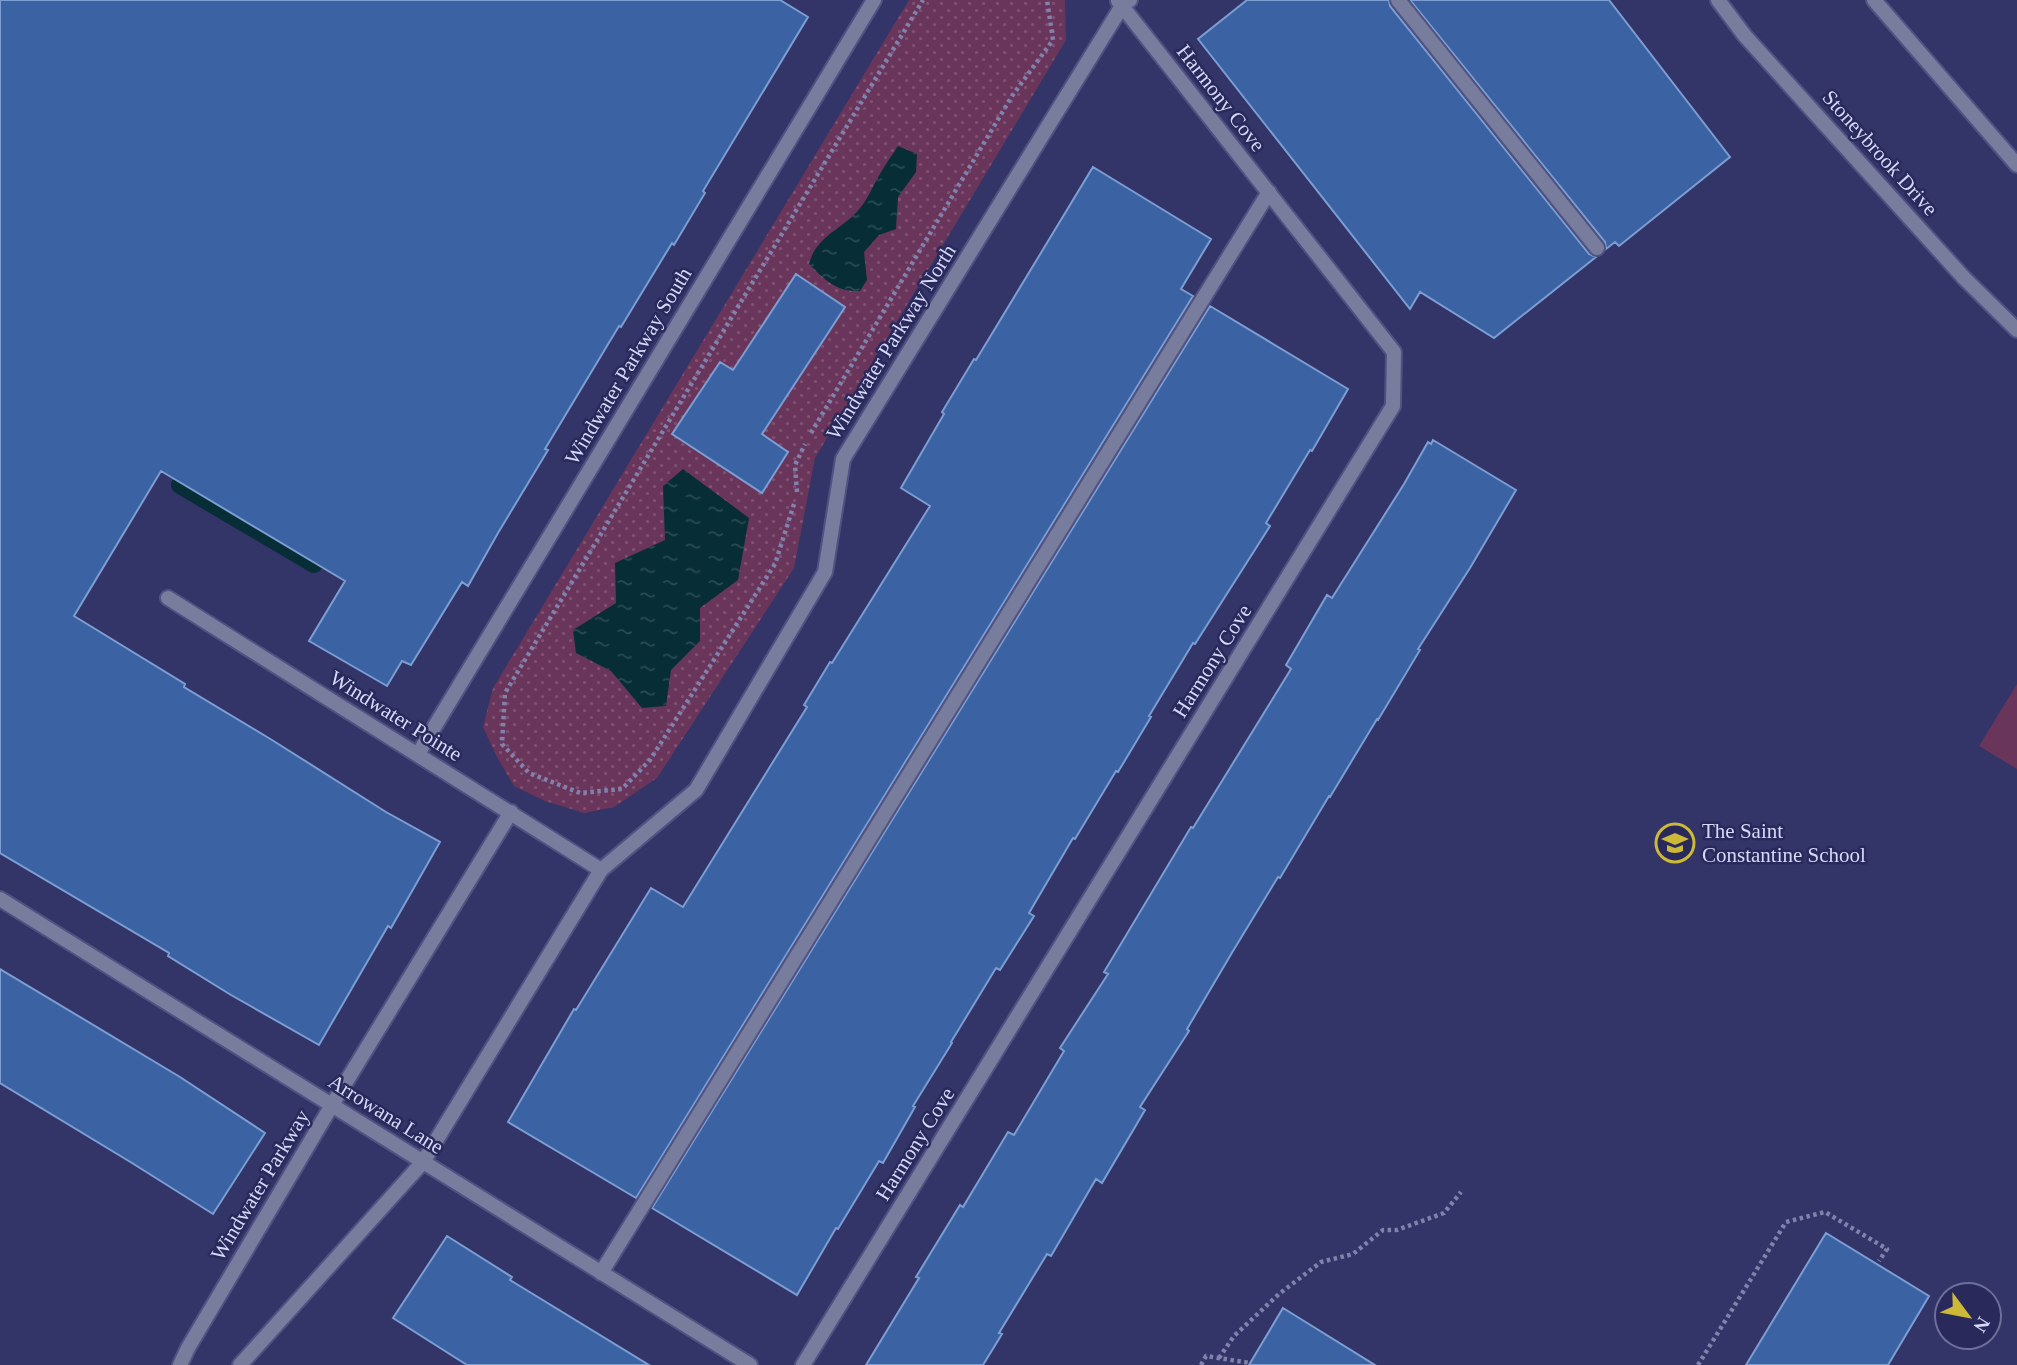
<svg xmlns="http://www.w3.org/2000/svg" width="2017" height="1365" font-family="'Times New Roman',serif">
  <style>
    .grass { fill: #6a355a }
    .park { fill: url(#park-dots) }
    .water { fill: url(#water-ripples) }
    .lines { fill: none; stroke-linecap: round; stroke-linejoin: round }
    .stream { stroke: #072d37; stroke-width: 18 }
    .building { fill: #3b62a2; stroke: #7d9ed3; stroke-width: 2 }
    .lane-casing { stroke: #505281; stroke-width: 18 }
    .street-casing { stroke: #505281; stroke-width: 18 }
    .path { stroke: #8081ac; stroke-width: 4.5; stroke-dasharray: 3.5 3.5; stroke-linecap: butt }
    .lane { stroke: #787c9d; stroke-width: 14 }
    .street { stroke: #787c9d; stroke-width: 14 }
    .labels { text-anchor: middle; stroke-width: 5; stroke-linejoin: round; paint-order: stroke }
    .street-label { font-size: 21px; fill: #d6d9f9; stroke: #292a5b }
    .poi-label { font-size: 21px; fill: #d6d9f9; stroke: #292a5b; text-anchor: start }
  </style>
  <defs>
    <pattern id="park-dots" width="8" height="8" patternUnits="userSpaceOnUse" patternTransform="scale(1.75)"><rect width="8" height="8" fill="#6a355a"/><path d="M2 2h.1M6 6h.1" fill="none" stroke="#7f5272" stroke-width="1.8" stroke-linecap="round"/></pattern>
    <pattern id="water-ripples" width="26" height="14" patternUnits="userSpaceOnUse" patternTransform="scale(1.75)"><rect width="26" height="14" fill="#072d37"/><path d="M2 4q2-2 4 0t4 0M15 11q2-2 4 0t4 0" fill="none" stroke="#2a4b55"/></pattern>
  </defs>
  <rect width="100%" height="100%" fill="#333467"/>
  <path class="grass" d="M 2017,684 L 2017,769 L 1979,746 Z"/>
  <path class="park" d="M 909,0 L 1065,0 L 1066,40 L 815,458 L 794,568 L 657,778 L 614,807 L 584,813 L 545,801 L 514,786 L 497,757 L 483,727 L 493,688 Z"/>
  <path class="water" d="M 898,146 L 917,154 L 916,172 L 898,197 L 896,229 L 879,235 L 864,252 L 867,280 L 860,291 C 836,292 825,280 809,264 C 815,240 836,231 853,216 C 866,204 871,189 880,174 C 885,165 892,155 898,146 Z
    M 683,469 L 749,518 L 738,580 L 700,608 L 700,641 L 671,670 L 666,706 L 642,708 L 611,671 L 576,653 L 573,630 L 616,603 L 615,563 L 665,540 L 663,486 Z"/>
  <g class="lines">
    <path class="stream" d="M 180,485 L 314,564 L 327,542"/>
  </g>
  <path class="building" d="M 0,0 L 780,0 L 808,17 L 703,191 L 705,193 L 674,245 L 672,243 L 621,327 L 619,326 L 545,449 L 548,450 L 498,533 L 468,586 L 462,582 L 411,665 L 402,661 L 387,686 L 309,641 L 345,581 L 161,471 L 74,616 L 185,684 L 184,687 L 272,740 L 386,812 L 440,842 L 391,928 L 388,926 L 319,1045 L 231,995 L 168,956 L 169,953 L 0,853 Z
    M 1247,0 L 1389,0 L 1390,6 L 1589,254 L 1596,257 L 1494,338 L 1420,292 L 1410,309 L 1198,39 Z
    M 1410,0 L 1609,0 L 1730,157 L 1619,246 L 1615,242 L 1606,249 L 1605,242 Z
    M 1093,167 L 1211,239 L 1181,289 L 1193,296 L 636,1198 L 508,1122 L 574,1009 L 576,1010 L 651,888 L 683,907 L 807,707 L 804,705 L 830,662 L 832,663 L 930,506 L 901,488 L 944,414 L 942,412 L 974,359 L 976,360 Z
    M 796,274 L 845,307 L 762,434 L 788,452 L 762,493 L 672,434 L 720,362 L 733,370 Z
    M 1210,306 L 1348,389 L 1312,451 L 1310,450 L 1266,523 L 1270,526 L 1195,644 L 1193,643 L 1149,716 L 1151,717 L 1118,772 L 1116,771 L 1075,839 L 1073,838 L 1029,913 L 1034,916 L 1000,970 L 996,968 L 951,1042 L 952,1043 L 913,1106 L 915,1107 L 883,1163 L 879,1161 L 838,1229 L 836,1228 L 797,1295 L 652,1208 Z
    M 1433,440 L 1516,490 L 1470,568 L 1418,649 L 1420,650 L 1378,720 L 1377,719 L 1330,797 L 1329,796 L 1280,878 L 1278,877 L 1233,951 L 1187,1029 L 1189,1031 L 1140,1107 L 1145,1110 L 1102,1183 L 1096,1179 L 1051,1256 L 1047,1254 L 999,1333 L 1002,1334 L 983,1365 L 866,1365 L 919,1278 L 916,1277 L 960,1205 L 963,1207 L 1008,1132 L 1014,1135 L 1064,1051 L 1060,1048 L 1108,974 L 1104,972 L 1191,827 L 1193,828 L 1291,669 L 1286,665 L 1327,595 L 1332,598 L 1404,484 L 1428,442 L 1431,444 Z
    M 0,969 L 180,1077 L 265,1133 L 213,1214 L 132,1163 L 0,1083 Z
    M 1826,1233 L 1929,1296 L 1888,1365 L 1746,1365 Z
    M 447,1236 L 512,1277 L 510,1280 L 649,1365 L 467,1365 L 393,1318 Z
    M 1283,1308 L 1375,1365 L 1249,1365 Z"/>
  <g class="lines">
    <defs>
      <path id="lane" d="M 1398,0 L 1597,248
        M 601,1273 L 1269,192"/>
      <path id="street" d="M 1718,0 L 1745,36 L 1964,278 L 2017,330
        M 1874,0 L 2017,165
        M 168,598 L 601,870
        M 418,754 L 874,0
        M 0,899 L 750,1365
        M 180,1365 L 188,1348 L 332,1105 L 511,812
        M 240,1365 L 423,1162 L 601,870 L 696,790 L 825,572 L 843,459 L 1122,6 L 1130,0
        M 803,1365 L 1393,406 L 1394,352 L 1118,1"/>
    </defs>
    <use href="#lane" class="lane-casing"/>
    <use href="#street" class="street-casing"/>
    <path class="path" d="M 811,433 L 1012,96 L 1053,40 L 1047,0
      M 797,492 L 795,465 L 805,444
      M 794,504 L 775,564 L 650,760 L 622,789 L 580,793 L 529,773 L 502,744 L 505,693 L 923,0
      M 1219,1358 L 1234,1336 L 1279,1294 L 1321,1262 L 1353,1254 L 1383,1230 L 1397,1230 L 1444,1213 L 1461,1192
      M 1201,1365 L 1206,1356 L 1250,1363
      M 1698,1365 L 1786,1222 L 1825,1212 L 1887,1249 L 1879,1261"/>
    <use href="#lane" class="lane"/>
    <use href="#street" class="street"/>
  </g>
  <defs>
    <symbol id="school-ring" viewBox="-11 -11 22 22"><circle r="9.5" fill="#292a5b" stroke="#cdb938" stroke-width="1.5"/><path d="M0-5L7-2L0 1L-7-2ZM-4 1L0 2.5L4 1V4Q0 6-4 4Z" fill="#cdb938"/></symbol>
  </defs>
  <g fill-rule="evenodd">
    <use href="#school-ring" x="1653" y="821" width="44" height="44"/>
  </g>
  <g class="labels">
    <g class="street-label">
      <text transform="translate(1221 98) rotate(52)" y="7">Harmony Cove</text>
      <text transform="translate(1880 153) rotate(48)" y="7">Stoneybrook Drive</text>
      <text transform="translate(891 342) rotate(-58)" y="7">Windwater Parkway North</text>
      <text transform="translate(628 366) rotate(-59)" y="7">Windwater Parkway South</text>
      <text transform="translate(1212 661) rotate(-58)" y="7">Harmony Cove</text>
      <text transform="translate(396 716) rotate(32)" y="7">Windwater Pointe</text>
      <text transform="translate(386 1114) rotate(32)" y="7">Arrowana Lane</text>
      <text transform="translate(915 1144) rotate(-58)" y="7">Harmony Cove</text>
      <text transform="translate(260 1185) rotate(-59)" y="7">Windwater Parkway</text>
    </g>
    <g class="poi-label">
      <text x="1702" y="838">The Saint<tspan x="1702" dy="24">Constantine School</tspan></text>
    </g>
  </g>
  <g transform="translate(1968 1316) rotate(122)"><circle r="33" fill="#292a5b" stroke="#6e709a" stroke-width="2"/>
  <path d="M0-5L12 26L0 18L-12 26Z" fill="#cdb938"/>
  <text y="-10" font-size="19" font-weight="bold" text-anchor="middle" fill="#d6d9f9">N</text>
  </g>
</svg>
